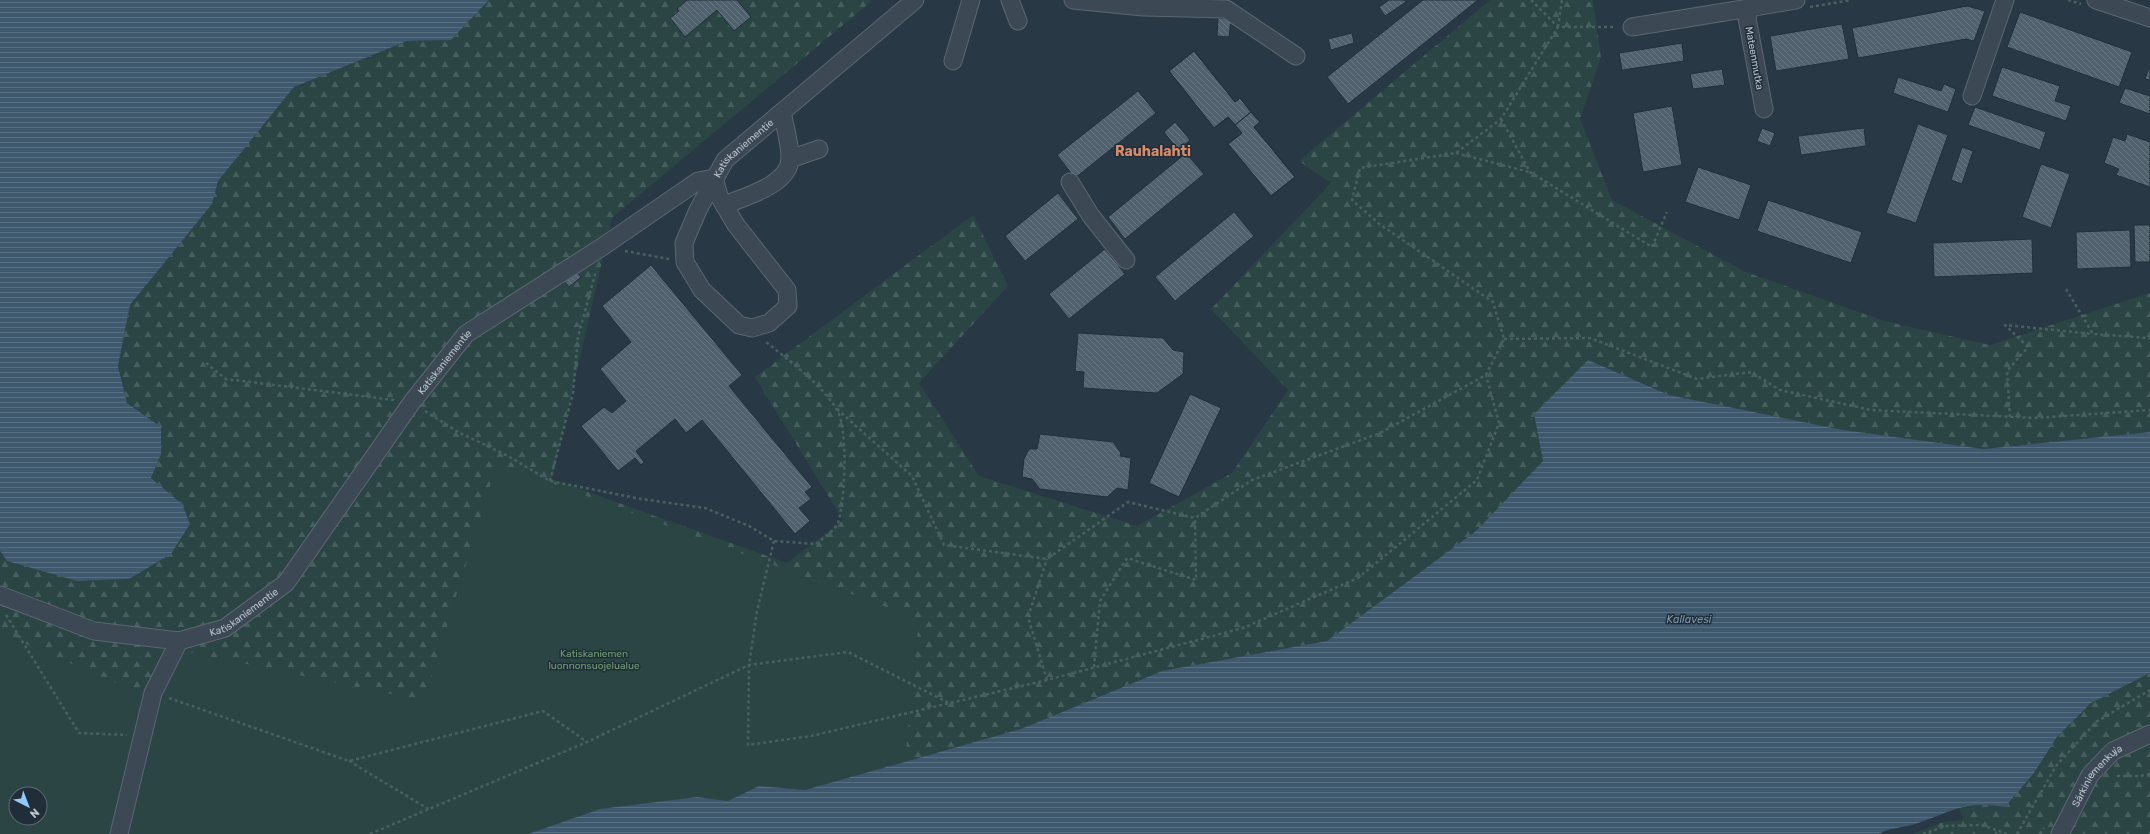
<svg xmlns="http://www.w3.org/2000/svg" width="2150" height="834" font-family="Rubik,sans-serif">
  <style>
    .forest { fill: url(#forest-firs); fill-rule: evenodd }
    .park { fill: #2a4544; fill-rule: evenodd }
    .water { fill: url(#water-rules) }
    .building { fill: url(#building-back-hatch); stroke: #23303b }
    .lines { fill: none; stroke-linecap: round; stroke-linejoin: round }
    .minor-casing { stroke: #5b6771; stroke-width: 19 }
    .path { stroke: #486160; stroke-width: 2.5; stroke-dasharray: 3 3; stroke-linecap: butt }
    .minor { stroke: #3c4954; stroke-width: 17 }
    .labels { text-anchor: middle; stroke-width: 3; stroke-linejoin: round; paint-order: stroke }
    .street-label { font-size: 10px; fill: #bac4cd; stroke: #212e39 }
    .park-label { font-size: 10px; fill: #719e75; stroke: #212e39 }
    .water-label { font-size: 11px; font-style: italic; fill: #7b98af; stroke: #212e39 }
    .district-label { font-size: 14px; font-weight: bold; fill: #d68b6b; stroke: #212e39 }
  </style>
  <defs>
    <pattern id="forest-firs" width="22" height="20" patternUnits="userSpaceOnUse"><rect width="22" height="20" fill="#2a4544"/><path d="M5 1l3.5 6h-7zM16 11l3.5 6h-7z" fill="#475e5e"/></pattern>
    <pattern id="water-rules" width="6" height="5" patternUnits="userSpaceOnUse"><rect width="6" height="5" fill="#3e586d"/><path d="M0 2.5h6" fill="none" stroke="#586e81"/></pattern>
    <pattern id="building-back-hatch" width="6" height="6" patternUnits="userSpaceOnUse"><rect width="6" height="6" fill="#51626f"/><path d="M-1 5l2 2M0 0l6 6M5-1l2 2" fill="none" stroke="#687782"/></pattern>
  </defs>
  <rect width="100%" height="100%" fill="#283844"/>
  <path class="forest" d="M 489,0 L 873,0 L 612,218 L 552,479 L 787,563 L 843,520 L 755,377 L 973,215 L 1008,286 L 919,383 L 979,476 L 1137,526 L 1232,473 L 1288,390 L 1211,309 L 1331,183 L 1299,161 L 1490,0 L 1593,0 L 1601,58 L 1580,119 L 1612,200 L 1746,272 L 1884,321 L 1990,345 L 2150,293 L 2150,432 L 1984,449 L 1843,430 L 1669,395 L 1588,360 L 1534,414 L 1543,461 L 1476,531 L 1327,641 L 1162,671 L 1021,729 L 805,790 L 759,786 L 728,801 L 697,797 L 600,809 L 528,834 L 0,834 L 0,551 L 7,561 L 182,504 L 151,478 L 161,454 L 161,427 L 127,403 L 118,366 L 130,305 L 212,204 L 217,181 L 294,87 L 407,41 L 451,40 ZM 16,794 L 40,794 L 40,818 L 16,818 Z
    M 2150,673 L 2150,834 L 1912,834 L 1943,822 L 1963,820 L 1959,807 L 1984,803 L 2005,807 L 2034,773 L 2057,737 L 2091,703 Z"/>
  <path class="park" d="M 497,463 L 919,619 L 905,761 L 805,790 L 759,786 L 728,801 L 697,797 L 600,809 L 528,834 L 0,834 L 0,633 L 142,694 L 169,648 L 424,701 ZM 16,794 L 40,794 L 40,818 L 16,818 Z"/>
  <path class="water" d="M 0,0 L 489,0 L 451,40 L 407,41 L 294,87 L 218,181 L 212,204 L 130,305 L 118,366 L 127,403 L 161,427 L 161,454 L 151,478 L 182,504 L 190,524 L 171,554 L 129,579 L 77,581 L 7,561 L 0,551 Z
    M 1588,360 L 1669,395 L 1843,430 L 1984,449 L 2150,432 L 2150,673 L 2091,703 L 2057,737 L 2034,773 L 2005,807 C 1961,800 1951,813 1912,825 C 1901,828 1888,828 1879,834 L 528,834 L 600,809 L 697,797 L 728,801 L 759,786 L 805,790 L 1021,729 L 1162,671 L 1327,641 L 1476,531 L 1543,461 L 1534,414 Z"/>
  <path class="building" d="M 687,0 L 737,0 L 751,17 L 734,31 L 717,10 L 685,37 L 670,18 L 679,11 L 677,9 Z
    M 1389,0 L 1404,0 L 1406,2 L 1385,16 L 1379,7 Z
    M 1423,0 L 1478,0 L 1348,104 L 1327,77 Z
    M 1967,6 L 1985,11 L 1974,41 L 1966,39 L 1858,58 L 1852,28 Z
    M 2020,12 L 2132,52 L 2119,87 L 2007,47 Z
    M 1218,18 L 1231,19 L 1229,37 L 1217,36 Z
    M 1842,24 L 1849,59 L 1776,71 L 1770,36 Z
    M 1352,33 L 1354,43 L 1331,50 L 1328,39 Z
    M 1682,43 L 1684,61 L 1622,70 L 1619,53 Z
    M 1194,51 L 1235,102 L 1240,98 L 1251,112 L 1260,122 L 1254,127 L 1295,177 L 1271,196 L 1228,144 L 1242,133 L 1228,117 L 1214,128 L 1169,71 Z
    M 1194,51 L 1235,102 L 1240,98 L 1251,112 L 1235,125 L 1228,117 L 1214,128 L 1169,71 Z
    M 2002,67 L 2060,86 L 2055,101 L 2071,106 L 2066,121 L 1992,96 Z
    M 2149,68 L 2150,69 L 2150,80 L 2145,79 Z
    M 1722,69 L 1725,85 L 1693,89 L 1690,74 Z
    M 1898,77 L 1941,91 L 1944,84 L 1956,89 L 1948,112 L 1893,93 Z
    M 2125,88 L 2150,96 L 2150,114 L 2119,103 Z
    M 1138,91 L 1156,113 L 1075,178 L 1057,155 Z
    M 1672,106 L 1682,165 L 1643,172 L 1633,113 Z
    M 1975,107 L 2046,132 L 2040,150 L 1968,125 Z
    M 1251,112 L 1260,122 L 1254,127 L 1295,177 L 1271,196 L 1228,144 L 1242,133 L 1235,125 Z
    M 1175,122 L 1190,140 L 1178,150 L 1164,132 Z
    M 1918,124 L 1948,135 L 1916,223 L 1886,213 Z
    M 1762,128 L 1775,133 L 1770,146 L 1757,141 Z
    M 1864,128 L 1866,146 L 1801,155 L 1798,136 Z
    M 2127,134 L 2150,142 L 2150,187 L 2116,175 L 2119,169 L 2104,163 L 2113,137 L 2125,141 Z
    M 1962,147 L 1973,151 L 1962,184 L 1951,180 Z
    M 1186,153 L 1204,174 L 1125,239 L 1108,217 Z
    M 2041,164 L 2070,174 L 2051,228 L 2022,217 Z
    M 1698,167 L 1751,185 L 1739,220 L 1685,202 Z
    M 1058,193 L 1078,219 L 1025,261 L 1005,236 Z
    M 1768,200 L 1862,232 L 1851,263 L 1757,231 Z
    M 1234,212 L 1254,236 L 1175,301 L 1155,277 Z
    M 2134,225 L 2150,225 L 2150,262 L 2135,262 Z
    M 2130,230 L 2131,267 L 2077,269 L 2076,232 Z
    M 2032,239 L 2033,273 L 1934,277 L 1933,243 Z
    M 1105,249 L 1125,274 L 1069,319 L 1049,294 Z
    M 651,265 L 742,375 L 729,386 L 812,487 L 805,492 L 811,499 L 799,508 L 810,521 L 795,534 L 702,420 L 686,433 L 675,419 L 636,451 L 644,462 L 641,465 L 635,458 L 618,471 L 581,426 L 604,407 L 612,413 L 626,401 L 600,369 L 631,342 L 602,306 Z
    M 575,270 L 581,277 L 569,287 L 563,280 Z
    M 1078,333 L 1163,338 L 1173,350 L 1184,352 L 1183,374 L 1157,393 L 1083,388 L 1084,372 L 1075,371 Z
    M 1190,394 L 1221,408 L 1179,497 L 1149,483 Z
    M 1040,434 L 1113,442 L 1121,453 L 1120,456 L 1131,458 L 1128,490 L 1117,488 L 1107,497 L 1040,489 L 1032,479 L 1022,477 L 1024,459 L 1029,449 L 1037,449 Z"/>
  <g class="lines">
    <defs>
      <g id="minor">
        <path d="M 1010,0 L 1018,21"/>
        <path d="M 1073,0 L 1143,7 L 1226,9 L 1296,56"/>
        <path d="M 2096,0 L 2150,18"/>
        <path d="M 1632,27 L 1749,8"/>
        <path d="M 953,61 L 971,0"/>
        <path d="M 1972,96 L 2005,0"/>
        <path d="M 1764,109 L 1747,18 L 1749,8 L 1796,0"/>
        <path d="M 790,159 L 819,149"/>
        <path id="s1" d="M 714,178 L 719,196 L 736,225 L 787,290 L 788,306 L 769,323 L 752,328 L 739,325 L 702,290 L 685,262 L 684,243 L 698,210 L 725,160 L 915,0"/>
        <path d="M 1070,182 L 1091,216 L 1126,260"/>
        <path d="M 724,205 C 744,197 790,185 790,158 C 790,143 785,127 782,112"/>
        <path d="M 0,595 L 94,631 L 179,641"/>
        <path id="s2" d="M 119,834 L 153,693 L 179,641 L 225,628 L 286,583 L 412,402 L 466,334 L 602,247 L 698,181 L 714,178"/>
        <path id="s3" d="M 2060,834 L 2090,775 L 2113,751 L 2150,734"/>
      </g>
    </defs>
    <use href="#minor" class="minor-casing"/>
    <path class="path" d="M 1531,0 L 1558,27
      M 2068,0 L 2081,4
      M 1810,7 L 1851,0
      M 1558,27 L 1562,0
      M 1501,119 L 1530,172 L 1652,247 L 1667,212
      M 1456,153 L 1529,172
      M 625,251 L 669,259
      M 2066,289 L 2093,334 L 2150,338
      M 1504,339 L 1590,338 L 1697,379 L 1751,372 L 1780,390 L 1871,410 L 2035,418 L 2150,410
      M 206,363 L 226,379 L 394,400
      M 837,409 L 912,476 L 944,545 L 1047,559 L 1128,502 L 1195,518 L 1252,480 L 1380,433 L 1486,375 L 1504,339 L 1493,302 L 1378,223 L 1352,200 L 1360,168 L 1456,153 L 1501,119 L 1558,27 L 1616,27
      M 425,411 L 458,432 L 508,456 L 550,481 L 641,499 L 705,508 L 749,526 L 774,541 L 816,544 C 822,539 835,530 838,523 C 845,500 849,428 836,408 C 819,382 789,361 765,341
      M 2010,417 L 2007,371 L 2028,347 L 2005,325 L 2093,334
      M 550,481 L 573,393 L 578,337 L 596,271
      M 774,541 L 757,611 L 749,665 L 748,745 L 811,736 L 1047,680 L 1243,628 L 1358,578 L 1477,480 L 1499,423 L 1486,375
      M 6,615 L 79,733 L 127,735
      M 1094,667 L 1100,601 L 1127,558 L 1196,580 L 1195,518
      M 1047,680 L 1028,617 L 1047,559
      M 169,698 L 349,761 L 543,711 L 587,742
      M 349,761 L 430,810
      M 2117,776 L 2140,776 L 2150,774
      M 370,834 L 587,742 L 749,665 L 848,652 L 949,703
      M 1923,834 L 1946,826 L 1982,825 L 2007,834
      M 2017,834 L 2056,766 L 2096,722 L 2150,690
      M 2040,834 L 2044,828"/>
    <use href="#minor" class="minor"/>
  </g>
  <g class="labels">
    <g class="street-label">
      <text transform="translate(1755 58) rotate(80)" y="4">Mateenmutka</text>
      <text dy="4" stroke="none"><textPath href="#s1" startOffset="424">Katiskaniementie</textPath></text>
      <text dy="4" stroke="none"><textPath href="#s2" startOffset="599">Katiskaniementie</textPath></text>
      <text dy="4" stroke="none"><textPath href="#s2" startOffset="275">Katiskaniementie</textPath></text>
      <text dy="4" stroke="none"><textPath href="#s3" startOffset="70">Särkiniemenkuja</textPath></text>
    </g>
    <g class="park-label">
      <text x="594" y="657">Katiskaniemen<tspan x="594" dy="12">luonnonsuojelualue</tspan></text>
    </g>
    <g class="water-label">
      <text x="1689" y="623">Kallavesi</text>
    </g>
    <g class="district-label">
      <text x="1153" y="156">Rauhalahti</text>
    </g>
  </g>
  <g transform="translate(28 806) rotate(138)"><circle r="19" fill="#212e39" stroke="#5e6a74"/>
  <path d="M0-3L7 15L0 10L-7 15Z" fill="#94c9f8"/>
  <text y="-6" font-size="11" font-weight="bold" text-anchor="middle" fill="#bac4cd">N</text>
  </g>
</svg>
